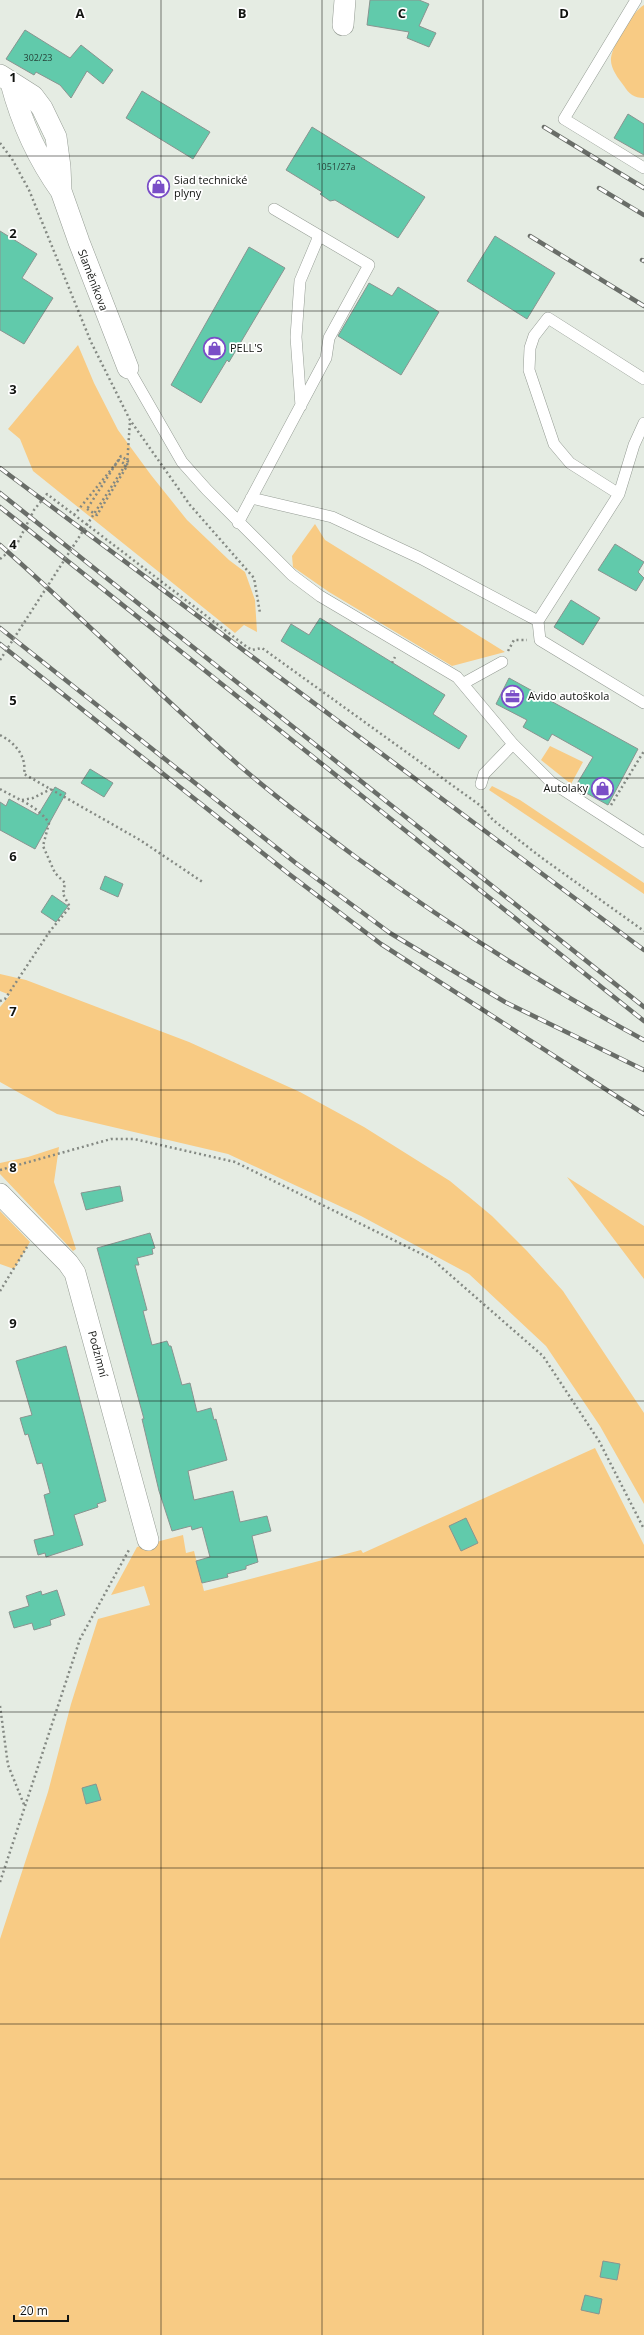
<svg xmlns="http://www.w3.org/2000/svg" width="644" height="2335" font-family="'Open Sans',sans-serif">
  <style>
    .green { fill: #f8cb84 }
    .building { fill: #61caab; stroke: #899490 }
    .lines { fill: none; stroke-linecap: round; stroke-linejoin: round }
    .service-casing { stroke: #959c94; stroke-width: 12 }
    .minor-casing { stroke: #959c94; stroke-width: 22 }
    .path { stroke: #848983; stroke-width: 2.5; stroke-dasharray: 2 3; stroke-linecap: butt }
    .service { stroke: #fff; stroke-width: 11 }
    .minor { stroke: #fff; stroke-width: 21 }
    .rail-casing { stroke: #696d68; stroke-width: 4.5 }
    .rail { stroke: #fff; stroke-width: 3; stroke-dasharray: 9; stroke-linecap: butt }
    .path-bridge { stroke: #848983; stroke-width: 2.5; stroke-dasharray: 2 3; stroke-linecap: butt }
    .grid { fill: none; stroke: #121411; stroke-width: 1; stroke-opacity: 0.55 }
    .labels { text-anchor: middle; stroke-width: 3.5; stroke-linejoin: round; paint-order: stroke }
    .number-label { font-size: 9px; fill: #264238 }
    .poi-label { font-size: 11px; fill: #121411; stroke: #fff; text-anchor: start }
    .street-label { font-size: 11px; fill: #121411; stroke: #fff }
    .grid-label { font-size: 13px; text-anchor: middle; font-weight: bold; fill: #121411; stroke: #fff; stroke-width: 3.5; stroke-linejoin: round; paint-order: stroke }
  </style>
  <rect width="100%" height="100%" fill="#e5ece3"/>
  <path class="green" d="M 644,5 L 644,98 C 634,98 629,94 624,86 C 618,78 610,68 611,58 C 613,44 632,12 644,5 Z
    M 78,345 L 94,383 L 118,430 L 151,475 L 187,520 L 229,560 L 245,572 L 255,600 L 257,632 L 244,625 L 235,633 L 33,471 L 20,439 L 8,429 Z
    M 315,524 L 325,540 L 505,652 L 452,666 L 329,592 L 293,567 L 292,556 Z
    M 550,746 L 583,762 L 571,784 L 541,760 Z
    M 492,786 L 520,800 L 644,883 L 644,894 L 489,790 Z
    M 0,974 L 26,980 L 189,1042 L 300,1092 L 364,1127 L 450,1181 L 492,1216 L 527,1251 L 563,1291 L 644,1413 L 644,1504 L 600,1426 L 546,1346 L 469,1274 L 361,1216 L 228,1154 L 57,1114 L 0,1082 L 0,1007 L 10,995 L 0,991 Z
    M 59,1147 L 54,1182 L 76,1249 L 73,1251 L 0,1174 L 0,1163 L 28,1157 Z
    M 567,1177 L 644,1226 L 644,1279 Z
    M 0,1211 L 30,1242 L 14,1269 L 0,1264 Z
    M 595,1448 L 644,1545 L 644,2335 L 0,2335 L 0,1939 L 48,1792 L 71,1704 L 98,1619 L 150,1605 L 144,1586 L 111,1595 L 137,1547 L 183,1535 L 186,1553 L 194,1551 L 204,1591 L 361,1550 L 363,1553 Z"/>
  <path class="building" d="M 370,0 L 419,0 L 429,4 L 419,26 L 436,33 L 429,47 L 407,38 L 409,32 L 367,25 Z
    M 25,30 L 70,58 L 81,45 L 113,70 L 103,84 L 87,71 L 71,98 L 60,85 L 36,72 L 34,75 L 6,59 Z
    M 142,91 L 210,132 L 193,159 L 126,118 Z
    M 628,114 L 644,124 L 644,155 L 614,138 Z
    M 312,127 L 425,197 L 398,238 L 335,200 L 330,201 L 320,194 L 322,192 L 286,170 Z
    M 0,231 L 37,254 L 22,278 L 53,298 L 24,344 L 0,330 Z
    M 495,236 L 555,273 L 527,319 L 467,281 Z
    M 249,247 L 285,268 L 229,362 L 227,360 L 201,403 L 171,385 Z
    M 369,283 L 392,296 L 398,287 L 439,312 L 401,375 L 338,336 Z
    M 615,544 L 644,562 L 638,572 L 644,578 L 636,591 L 598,570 Z
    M 571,600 L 600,618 L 583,645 L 554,627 Z
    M 320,618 L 445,695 L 433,714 L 467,736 L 459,749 L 281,641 L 291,624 L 309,635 Z
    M 509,678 L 638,749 L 608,805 L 575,787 L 593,757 L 552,734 L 548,741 L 523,727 L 527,720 L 496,704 Z
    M 90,769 L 113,783 L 104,797 L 81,783 Z
    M 55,787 L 66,793 L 35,849 L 0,830 L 0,802 L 6,806 L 9,799 L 38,815 Z
    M 105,876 L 123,884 L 118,897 L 100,889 Z
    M 52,895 L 68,906 L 56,922 L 41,912 Z
    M 120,1186 L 123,1201 L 86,1210 L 81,1193 Z
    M 150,1233 L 155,1248 L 152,1249 L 153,1254 L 137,1258 L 139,1265 L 135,1265 L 147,1310 L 143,1311 L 152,1345 L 167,1341 L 169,1346 L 171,1346 L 182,1385 L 190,1383 L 197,1412 L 211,1408 L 214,1420 L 216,1419 L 227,1460 L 188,1471 L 194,1500 L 233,1491 L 240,1522 L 267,1516 L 271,1531 L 252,1536 L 258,1562 L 246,1566 L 246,1569 L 227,1574 L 228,1577 L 202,1583 L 196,1561 L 210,1557 L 202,1527 L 192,1530 L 191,1526 L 172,1531 L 159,1491 L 142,1419 L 144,1419 L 97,1248 Z
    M 66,1346 L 106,1501 L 97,1504 L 98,1507 L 74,1515 L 83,1545 L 46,1557 L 45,1553 L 38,1555 L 34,1540 L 54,1535 L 44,1495 L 50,1493 L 42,1463 L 37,1464 L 28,1434 L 25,1435 L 20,1418 L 32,1415 L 16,1361 Z
    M 466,1518 L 478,1543 L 461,1551 L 449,1526 Z
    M 57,1590 L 65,1615 L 50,1620 L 51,1625 L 34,1630 L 32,1623 L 14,1628 L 9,1612 L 29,1606 L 26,1596 L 41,1591 L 42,1595 Z
    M 96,1784 L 101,1800 L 86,1804 L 82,1788 Z
    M 603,2261 L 620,2264 L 617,2280 L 600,2277 Z
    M 585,2295 L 602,2299 L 599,2314 L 581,2310 Z"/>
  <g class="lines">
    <defs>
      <path id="service" d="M 636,0 L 564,119 L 644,168
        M 128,368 L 182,462 L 207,490 L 292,575 L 320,596 L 457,677 L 513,744 L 551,782 L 644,842
        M 301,406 L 296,337 L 300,281 L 319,236
        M 644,423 L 634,445 L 619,494 L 538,621 L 540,640 L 644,703
        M 619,494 L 570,463 L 554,444 L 529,370 L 530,348 L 534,336 L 548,318 L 644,379
        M 251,498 L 332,517 L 420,558 L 538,621
        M 238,523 L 326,358 L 329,338 L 369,265 L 274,209
        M 464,683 L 502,662
        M 481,784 L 484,774 L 513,744"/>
      <path id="minor" d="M 343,25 L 345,0
        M 0,75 L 33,96 L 42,108 L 56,137 L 60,167 L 61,191 L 79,242 L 128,368
        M 11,83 C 21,121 38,159 61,191
        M 0,1194 L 68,1263 L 75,1273 L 148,1540"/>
    </defs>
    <use href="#service" class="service-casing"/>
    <use href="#minor" class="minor-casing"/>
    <path class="path" d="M 0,143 L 12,159 L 29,190 L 91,342 L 130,420 L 190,505 L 254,578 L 260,613
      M 87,509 L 97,515 L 127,466 L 130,421
      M 74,515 L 119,460 L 127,466
      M 0,559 L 16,546 L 34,510 L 47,494 L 247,647 L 252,650 L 262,648 L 481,806 L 493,820 L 542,858 L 644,931
      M 508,651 L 514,640 L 527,640
      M 392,663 L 395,657
      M 0,735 C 15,743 27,756 24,774 L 140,840 L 204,883
      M 0,789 C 17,799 38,806 49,823 L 43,846 L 55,873 L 65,883 L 63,894 L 70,907 L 50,931 L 5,999 L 0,1001
      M 22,800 L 33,798 L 51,789
      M 611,805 L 644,751
      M 0,1170 L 111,1139 L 134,1139 L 235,1162 L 432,1259 L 543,1356 L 599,1441 L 644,1529
      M 0,1291 L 27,1247
      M 0,1706 L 8,1765 L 25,1807
      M 0,1882 L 80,1639 L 130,1548"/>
    <use href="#service" class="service"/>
    <use href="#minor" class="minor"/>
    <defs>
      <path id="rail" d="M 544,127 L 644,188
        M 599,188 L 644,215
        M 530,236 L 644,306
        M 642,260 L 644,261
        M 0,468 L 644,950
        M 0,493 L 644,1007
        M 0,507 L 644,1021
        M 0,545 C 82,617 159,695 241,767 C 278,799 318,829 357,858 C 449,925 544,986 644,1040
        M 0,628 L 297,864 L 390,933 L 505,1002 L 644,1070
        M 0,644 L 289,874 L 381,944 L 644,1114"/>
    </defs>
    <use href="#rail" class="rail-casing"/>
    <use href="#rail" class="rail"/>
    <path class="path-bridge" d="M 0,660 L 128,461 L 121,456 L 87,509"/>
  </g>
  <path class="grid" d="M 161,0 L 161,2335M 322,0 L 322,2335M 483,0 L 483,2335M 0,156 L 644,156M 0,311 L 644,311M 0,467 L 644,467M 0,623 L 644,623M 0,778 L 644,778M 0,934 L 644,934M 0,1090 L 644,1090M 0,1245 L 644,1245M 0,1401 L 644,1401M 0,1557 L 644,1557M 0,1712 L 644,1712M 0,1868 L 644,1868M 0,2024 L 644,2024M 0,2179 L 644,2179"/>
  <defs>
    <symbol id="shop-ring" viewBox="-11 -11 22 22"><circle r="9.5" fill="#fff" stroke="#7a4ec7" stroke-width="1.5"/><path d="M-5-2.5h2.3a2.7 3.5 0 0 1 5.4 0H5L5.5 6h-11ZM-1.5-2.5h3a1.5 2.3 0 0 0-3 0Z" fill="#7a4ec7"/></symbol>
    <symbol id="office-ring" viewBox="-11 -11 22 22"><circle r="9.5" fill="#fff" stroke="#7a4ec7" stroke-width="1.5"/><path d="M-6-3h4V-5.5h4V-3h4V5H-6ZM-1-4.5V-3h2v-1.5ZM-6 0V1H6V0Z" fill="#7a4ec7"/></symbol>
  </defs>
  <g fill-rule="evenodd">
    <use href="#shop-ring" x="146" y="174" width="25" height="25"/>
    <use href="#shop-ring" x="202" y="336" width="25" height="25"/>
    <use href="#office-ring" x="500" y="684" width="25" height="25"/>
    <use href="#shop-ring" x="590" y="776" width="25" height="25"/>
  </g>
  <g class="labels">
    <g class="number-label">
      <text x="38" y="61">302/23</text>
      <text x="336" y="170">1051/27a</text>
    </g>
    <g class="poi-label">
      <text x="174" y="184">Siad technické<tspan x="174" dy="13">plyny</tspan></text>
      <text x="230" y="352">PELL'S</text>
      <text x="528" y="700">Avido autoškola</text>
      <text x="588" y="792" text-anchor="end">Autolaky</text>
    </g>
    <g class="street-label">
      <text transform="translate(93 280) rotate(69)" y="4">Slaměníkova</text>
      <text transform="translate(98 1354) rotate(75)" y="4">Podzimní</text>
    </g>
  </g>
  <g class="grid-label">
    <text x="80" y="18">A</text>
    <text x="242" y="18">B</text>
    <text x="402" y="18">C</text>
    <text x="564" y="18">D</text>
    <text x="13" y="82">1</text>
    <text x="13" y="238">2</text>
    <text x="13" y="394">3</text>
    <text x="13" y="549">4</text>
    <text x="13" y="705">5</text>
    <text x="13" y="861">6</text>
    <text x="13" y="1016">7</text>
    <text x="13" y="1172">8</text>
    <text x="13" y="1328">9</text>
  </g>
  <path d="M14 2315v6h54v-6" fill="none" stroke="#121411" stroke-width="2"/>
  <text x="20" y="2315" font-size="12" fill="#121411" stroke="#ffffff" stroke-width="3" paint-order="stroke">20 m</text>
</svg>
